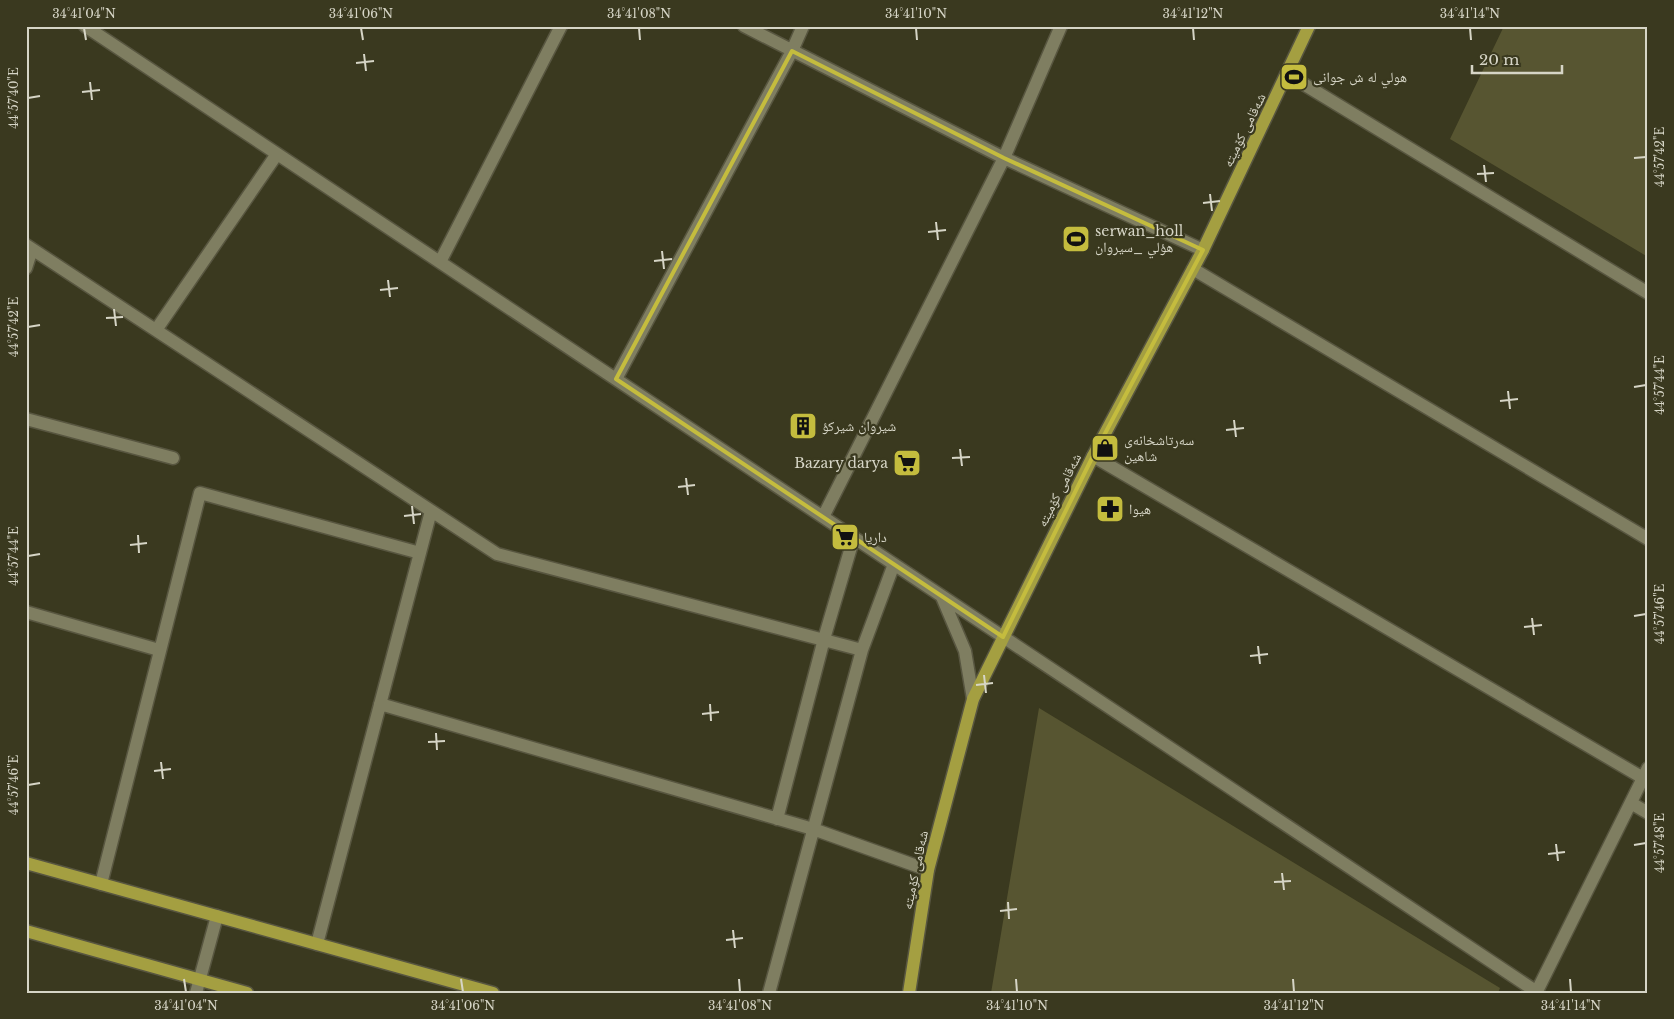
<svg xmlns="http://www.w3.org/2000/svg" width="1674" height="1019" font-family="'Libre Baskerville','Noto Naskh Arabic',serif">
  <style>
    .green { fill: #575531 }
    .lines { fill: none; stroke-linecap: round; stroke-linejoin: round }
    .minor-casing { stroke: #585640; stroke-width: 15 }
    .major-casing { stroke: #585640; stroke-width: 15 }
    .minor { stroke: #7f7e61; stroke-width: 12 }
    .major { stroke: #a49f41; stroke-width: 12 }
    .marked { fill: none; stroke: #c4bc3e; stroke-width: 4; stroke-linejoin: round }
    .ticks { fill: none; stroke: #d6d5c6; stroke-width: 2 }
    .labels { text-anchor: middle; stroke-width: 4.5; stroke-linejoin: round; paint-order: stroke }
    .poi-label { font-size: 14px; fill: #d6d5c6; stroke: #3a391f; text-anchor: start }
    .street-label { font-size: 14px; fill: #d6d5c6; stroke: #3a391f }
    .neatline { fill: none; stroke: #d6d5c6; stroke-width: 2 }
    .ticks-label { font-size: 12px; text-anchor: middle; fill: #d6d5c6 }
  </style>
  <rect width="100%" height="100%" fill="#3a391f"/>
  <path class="green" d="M 1504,26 L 1648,26 L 1648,257 L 1450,139 Z
    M 1039,708 L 1500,988 L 1498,993 L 991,993 Z"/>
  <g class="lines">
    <defs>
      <path id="minor" d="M 85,26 L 1537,992
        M 744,26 L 1004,158 L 1203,250
        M 1287,74 L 1648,293
        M 26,245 L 497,554 L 862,650
        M 440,262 L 561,26
        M 26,268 L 32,249
        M 1193,269 L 1648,539
        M 156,330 L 277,154
        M 616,379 L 792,51 L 803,26
        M 26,419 L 173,458
        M 1093,456 L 1643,778
        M 823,517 L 1004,158 L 1061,26
        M 942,597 L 965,651 L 973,699
        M 26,612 L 159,650
        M 380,704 L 813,829 L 928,870
        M 1631,803 L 1648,813
        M 777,819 L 824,639 L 854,537
        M 101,884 L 200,493 L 420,553
        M 317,944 L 431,511
        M 196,993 L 217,916
        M 769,993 L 862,650 L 894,564
        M 1536,993 L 1648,768"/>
      <path id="major" d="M 26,863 L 493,993
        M 26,931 L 247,993
        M 909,993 L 928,870 L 973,699 L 1093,456 L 1203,250 L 1309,26"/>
    </defs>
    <use href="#minor" class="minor-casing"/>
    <use href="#major" class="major-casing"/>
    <use href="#minor" class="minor"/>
    <use href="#major" class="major"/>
  </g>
  <path class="marked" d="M 792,51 L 1004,158 L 1203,250 L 1093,456 L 1003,637 L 616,379 Z"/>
  <path class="ticks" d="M 84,28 L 86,40M 361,28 L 363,40M 639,28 L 640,40M 916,28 L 917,40M 1193,28 L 1194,40M 1470,28 L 1471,40M 364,54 L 366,71M 356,63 L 374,61M 90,82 L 92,100M 82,92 L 100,90M 28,98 L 40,96M 1634,158 L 1646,157M 1484,165 L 1486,182M 1477,174 L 1494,173M 1210,194 L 1212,211M 1203,203 L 1220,201M 936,222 L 938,240M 928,232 L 946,230M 662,251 L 664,269M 654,261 L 672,259M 388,280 L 390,297M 380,290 L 398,288M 114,309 L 116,326M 106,318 L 123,317M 28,327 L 40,325M 1634,387 L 1646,385M 1508,391 L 1510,409M 1500,401 L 1518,399M 1234,420 L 1236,437M 1226,430 L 1244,428M 960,449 L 962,466M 952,458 L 970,457M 686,478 L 688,495M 678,487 L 695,485M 412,506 L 414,524M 404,516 L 421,514M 138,535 L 139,553M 130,545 L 147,543M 28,556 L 40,554M 1634,616 L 1646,614M 1532,618 L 1534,635M 1524,627 L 1542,625M 1258,646 L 1260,664M 1250,656 L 1268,654M 984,675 L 986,693M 976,685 L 993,683M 710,704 L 711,721M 702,714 L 719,712M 436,733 L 437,750M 428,742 L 445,741M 161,762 L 163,779M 154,771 L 171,769M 28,785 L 40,783M 1556,844 L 1558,861M 1634,845 L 1646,843M 1548,854 L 1565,852M 1282,873 L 1284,890M 1274,882 L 1291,881M 1008,902 L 1009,919M 1000,911 L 1017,909M 733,930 L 735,948M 726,940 L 743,938M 184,979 L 186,992M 461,979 L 463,992M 739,979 L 740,992M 1016,979 L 1017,992M 1293,979 L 1294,992M 1570,979 L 1571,992"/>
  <defs>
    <symbol id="stadium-square" viewBox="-11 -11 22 22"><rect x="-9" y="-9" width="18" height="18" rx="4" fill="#c4bc3e" stroke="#3a391f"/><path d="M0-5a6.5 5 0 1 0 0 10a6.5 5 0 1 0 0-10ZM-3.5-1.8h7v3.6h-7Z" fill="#111"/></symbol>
    <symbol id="building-square" viewBox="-11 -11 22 22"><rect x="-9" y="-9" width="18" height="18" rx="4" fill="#c4bc3e" stroke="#3a391f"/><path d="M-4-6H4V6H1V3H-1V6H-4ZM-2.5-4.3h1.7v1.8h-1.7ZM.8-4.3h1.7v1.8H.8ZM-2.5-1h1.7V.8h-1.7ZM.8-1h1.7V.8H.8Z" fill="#111"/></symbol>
    <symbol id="shop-square" viewBox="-11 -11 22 22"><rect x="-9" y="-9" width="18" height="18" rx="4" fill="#c4bc3e" stroke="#3a391f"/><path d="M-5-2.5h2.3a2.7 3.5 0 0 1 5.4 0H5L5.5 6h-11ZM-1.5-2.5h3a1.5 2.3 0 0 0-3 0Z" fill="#111"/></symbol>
    <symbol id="supermarket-square" viewBox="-11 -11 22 22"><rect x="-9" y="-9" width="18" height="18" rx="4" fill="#c4bc3e" stroke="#3a391f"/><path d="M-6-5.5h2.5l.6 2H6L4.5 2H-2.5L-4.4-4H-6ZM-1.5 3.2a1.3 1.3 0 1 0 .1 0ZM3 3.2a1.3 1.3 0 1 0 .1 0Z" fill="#111"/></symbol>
    <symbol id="pharmacy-square" viewBox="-11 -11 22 22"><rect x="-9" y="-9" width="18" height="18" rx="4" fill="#c4bc3e" stroke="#3a391f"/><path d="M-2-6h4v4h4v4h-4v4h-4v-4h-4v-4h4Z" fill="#111"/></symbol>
  </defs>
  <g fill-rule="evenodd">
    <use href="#stadium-square" x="1278" y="61" width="32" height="32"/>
    <use href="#stadium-square" x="1060" y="223" width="32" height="32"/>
    <use href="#building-square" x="787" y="410" width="32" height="32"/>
    <use href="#shop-square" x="1089" y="432" width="32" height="32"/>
    <use href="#supermarket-square" x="891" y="447" width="32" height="32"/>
    <use href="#pharmacy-square" x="1094" y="493" width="32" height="32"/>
    <use href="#supermarket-square" x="829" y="521" width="32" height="32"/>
  </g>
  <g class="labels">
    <g class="poi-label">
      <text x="1313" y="82">هولي له ش جوانى</text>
      <text x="1095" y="236">serwan_holl<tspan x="1095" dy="16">هؤلي _سيروان</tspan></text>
      <text x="822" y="431">شيروان شيركؤ</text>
      <text x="1124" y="445">سەرتاشخانەی<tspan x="1124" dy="16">شاهین</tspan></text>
      <text x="888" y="468" text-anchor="end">Bazary darya</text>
      <text x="1129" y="514">هیوا</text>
      <text x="864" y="542">داريا</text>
    </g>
    <g class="street-label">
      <text transform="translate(1244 130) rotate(-64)" y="5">شەقامی کۆمیتە</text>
      <text transform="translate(1059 490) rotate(-63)" y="5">شەقامی کۆمیتە</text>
      <text transform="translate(915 870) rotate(-78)" y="5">شەقامی کۆمیتە</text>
    </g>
  </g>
  <rect width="1674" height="1019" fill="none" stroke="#3a391f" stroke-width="55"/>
  <path d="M1472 65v8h90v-8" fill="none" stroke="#d6d5c6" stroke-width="2.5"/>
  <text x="1479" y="65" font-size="15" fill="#d6d5c6" stroke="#3a391f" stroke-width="4" paint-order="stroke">20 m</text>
  <rect x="28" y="28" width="1618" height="964" class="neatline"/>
  <g class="ticks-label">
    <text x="84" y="18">34°41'04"N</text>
    <text x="361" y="18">34°41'06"N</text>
    <text x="639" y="18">34°41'08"N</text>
    <text x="916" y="18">34°41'10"N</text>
    <text x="1193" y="18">34°41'12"N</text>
    <text x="1470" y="18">34°41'14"N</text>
    <text transform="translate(14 98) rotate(-90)" y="4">44°57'40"E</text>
    <text transform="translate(1660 157) rotate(-90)" y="4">44°57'42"E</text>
    <text transform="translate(14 327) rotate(-90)" y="4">44°57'42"E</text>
    <text transform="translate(1660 385) rotate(-90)" y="4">44°57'44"E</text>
    <text transform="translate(14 556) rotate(-90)" y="4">44°57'44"E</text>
    <text transform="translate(1660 614) rotate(-90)" y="4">44°57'46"E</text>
    <text transform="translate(14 785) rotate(-90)" y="4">44°57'46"E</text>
    <text transform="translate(1660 843) rotate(-90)" y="4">44°57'48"E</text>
    <text x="186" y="1010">34°41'04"N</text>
    <text x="463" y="1010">34°41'06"N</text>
    <text x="740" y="1010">34°41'08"N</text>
    <text x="1017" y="1010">34°41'10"N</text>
    <text x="1294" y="1010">34°41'12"N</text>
    <text x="1571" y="1010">34°41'14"N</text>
  </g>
</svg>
